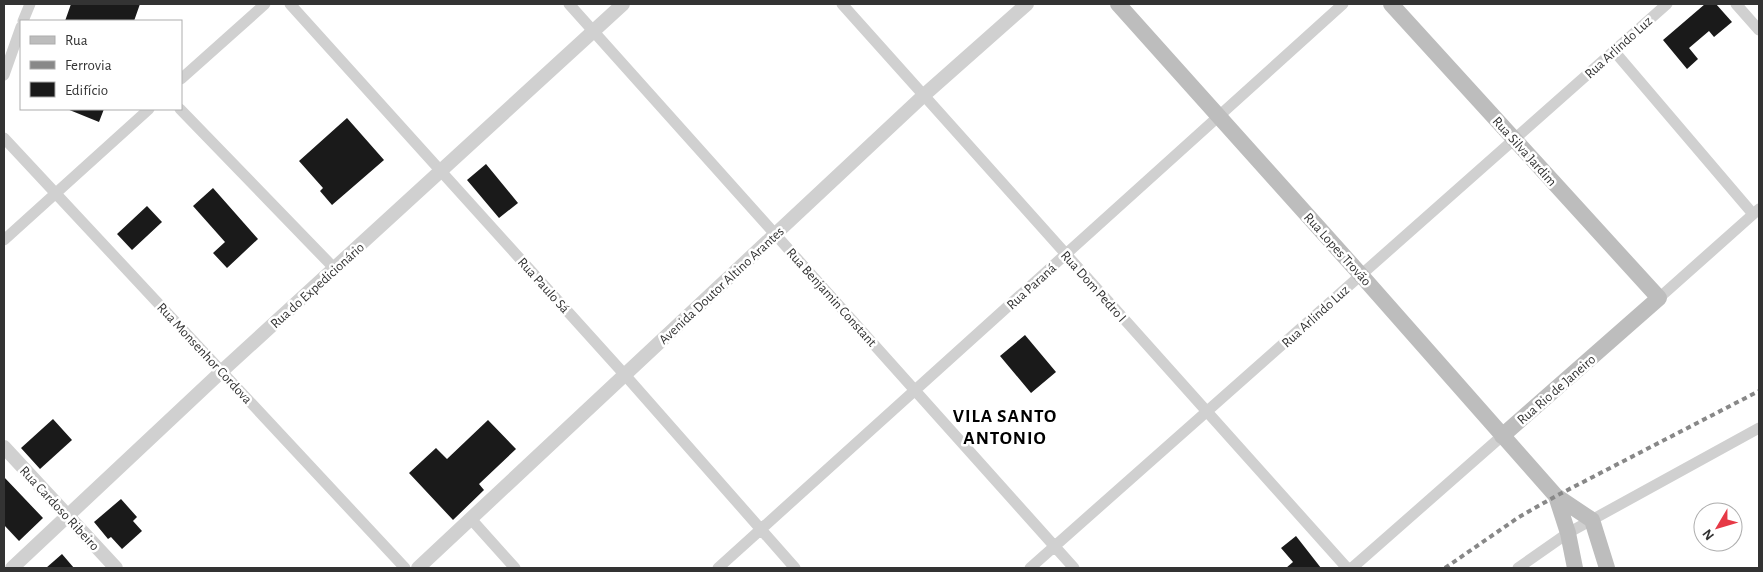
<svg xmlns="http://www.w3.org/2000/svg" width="1763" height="572" font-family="'Alegreya Sans',sans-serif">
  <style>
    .building { fill: #1a1a1a }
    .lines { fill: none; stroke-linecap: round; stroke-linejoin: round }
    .minor { stroke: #d0d0d0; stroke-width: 11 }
    .tertiary { stroke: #d0d0d0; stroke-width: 14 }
    .secondary { stroke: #bdbdbd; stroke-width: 16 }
    .rail { stroke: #888; stroke-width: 4; stroke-dasharray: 5 4; stroke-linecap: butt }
    .labels { text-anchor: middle; stroke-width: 5; stroke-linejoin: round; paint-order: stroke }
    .street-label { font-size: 14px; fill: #333; stroke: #fff }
    .district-label { font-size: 19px; font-weight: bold; letter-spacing: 1px; fill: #000; stroke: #fff }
  </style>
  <rect width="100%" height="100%" fill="#fff"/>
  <path class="building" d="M 71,4 L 140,4 L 134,21 L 65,21 Z
    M 1705,4 L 1716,4 L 1732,22 L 1714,37 L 1709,31 L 1689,48 L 1698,59 L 1687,69 L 1663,40 Z
    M 67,109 L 104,109 L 99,122 Z
    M 347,118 L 384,160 L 332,205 L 320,191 L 323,188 L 299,161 Z
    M 486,164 L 518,203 L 499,218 L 467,180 Z
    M 213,188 L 258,239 L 227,268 L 213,253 L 225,242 L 193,206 Z
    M 147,206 L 162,222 L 132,250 L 117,234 Z
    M 1025,335 L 1056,372 L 1031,393 L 1000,356 Z
    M 53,419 L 72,440 L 40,469 L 21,448 Z
    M 488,420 L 516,449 L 479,484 L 484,490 L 453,520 L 409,473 L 436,448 L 447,459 Z
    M 4,477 L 43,518 L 19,541 L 4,525 Z
    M 121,499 L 137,517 L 133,521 L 142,531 L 122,549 L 111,537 L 108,539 L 94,522 Z
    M 1296,536 L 1321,568 L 1286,568 L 1293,562 L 1281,548 Z
    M 62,554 L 74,568 L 46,568 Z"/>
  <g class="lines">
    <path class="minor" d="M 290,4 L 625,375 L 795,568
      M 569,4 L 1074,568
      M 842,4 L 1347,568
      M 1736,4 L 1759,30
      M 23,21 L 30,4
      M 1614,51 L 1753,214
      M 4,75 L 21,27
      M 181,79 L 265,4
      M 180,109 L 335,269
      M 4,138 L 405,568
      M 4,240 L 149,109
      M 1659,298 L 1759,209
      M 471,519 L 515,568
      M 718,568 L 1343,4
      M 1030,568 L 1667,4
      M 1352,568 L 1502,436
      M 1518,568 L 1568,533 L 1759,428"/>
    <path class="tertiary" d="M 4,447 L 116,568
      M 12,568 L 222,371 L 623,4
      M 418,568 L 923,96 L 1027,4"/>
    <path class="secondary" d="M 1118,4 L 1361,275 L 1556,496 L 1592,520 L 1607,568
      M 1391,4 L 1659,298 L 1502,436
      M 1556,496 L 1568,533 L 1575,568"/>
    <path class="rail" d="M 1445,568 L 1519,517 L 1556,496 L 1759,391"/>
  </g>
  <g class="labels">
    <g class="street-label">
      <text transform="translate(1618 47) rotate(-42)" y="5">Rua Arlindo Luz</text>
      <text transform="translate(1525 151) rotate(48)" y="5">Rua Silva Jardim</text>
      <text transform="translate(1338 249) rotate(48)" y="5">Rua Lopes Trovão</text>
      <text transform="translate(317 285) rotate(-42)" y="5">Rua do Expedicionário</text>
      <text transform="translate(544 285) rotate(48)" y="5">Rua Paulo Sá</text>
      <text transform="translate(721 285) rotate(-43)" y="5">Avenida Doutor Altino Arantes</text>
      <text transform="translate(1031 286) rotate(-42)" y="5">Rua Paraná</text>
      <text transform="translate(1094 286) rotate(48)" y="5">Rua Dom Pedro I</text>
      <text transform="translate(832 297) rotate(48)" y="5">Rua Benjamin Constant</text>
      <text transform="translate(1315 316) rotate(-42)" y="5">Rua Arlindo Luz</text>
      <text transform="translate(205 353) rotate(47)" y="5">Rua Monsenhor Cordova</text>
      <text transform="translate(1556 389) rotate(-41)" y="5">Rua Rio de Janeiro</text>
      <text transform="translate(60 508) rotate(47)" y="5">Rua Cardoso Ribeiro</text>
    </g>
    <g class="district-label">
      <text x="1005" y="422">VILA SANTO<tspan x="1005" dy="22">ANTONIO</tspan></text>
    </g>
  </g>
  <rect width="1763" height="572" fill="none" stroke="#333333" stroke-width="10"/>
  <rect x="20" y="20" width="162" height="90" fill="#ffffff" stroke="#adadad"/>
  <rect x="30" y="36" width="25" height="8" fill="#bdbdbd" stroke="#adadad"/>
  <text x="65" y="45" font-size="15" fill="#333333">Rua</text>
  <rect x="30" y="61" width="25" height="8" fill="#888888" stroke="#adadad"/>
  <text x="65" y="70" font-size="15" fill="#333333">Ferrovia</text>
  <rect x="30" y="82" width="25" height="15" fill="#1a1a1a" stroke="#adadad"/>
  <text x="65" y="95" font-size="15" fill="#333333">Edifício</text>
  <g transform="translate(1718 527) rotate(232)"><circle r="24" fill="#ffffff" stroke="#adadad"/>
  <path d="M0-4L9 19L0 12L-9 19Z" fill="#e63946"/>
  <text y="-8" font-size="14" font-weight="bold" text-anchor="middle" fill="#333333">N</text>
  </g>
</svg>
